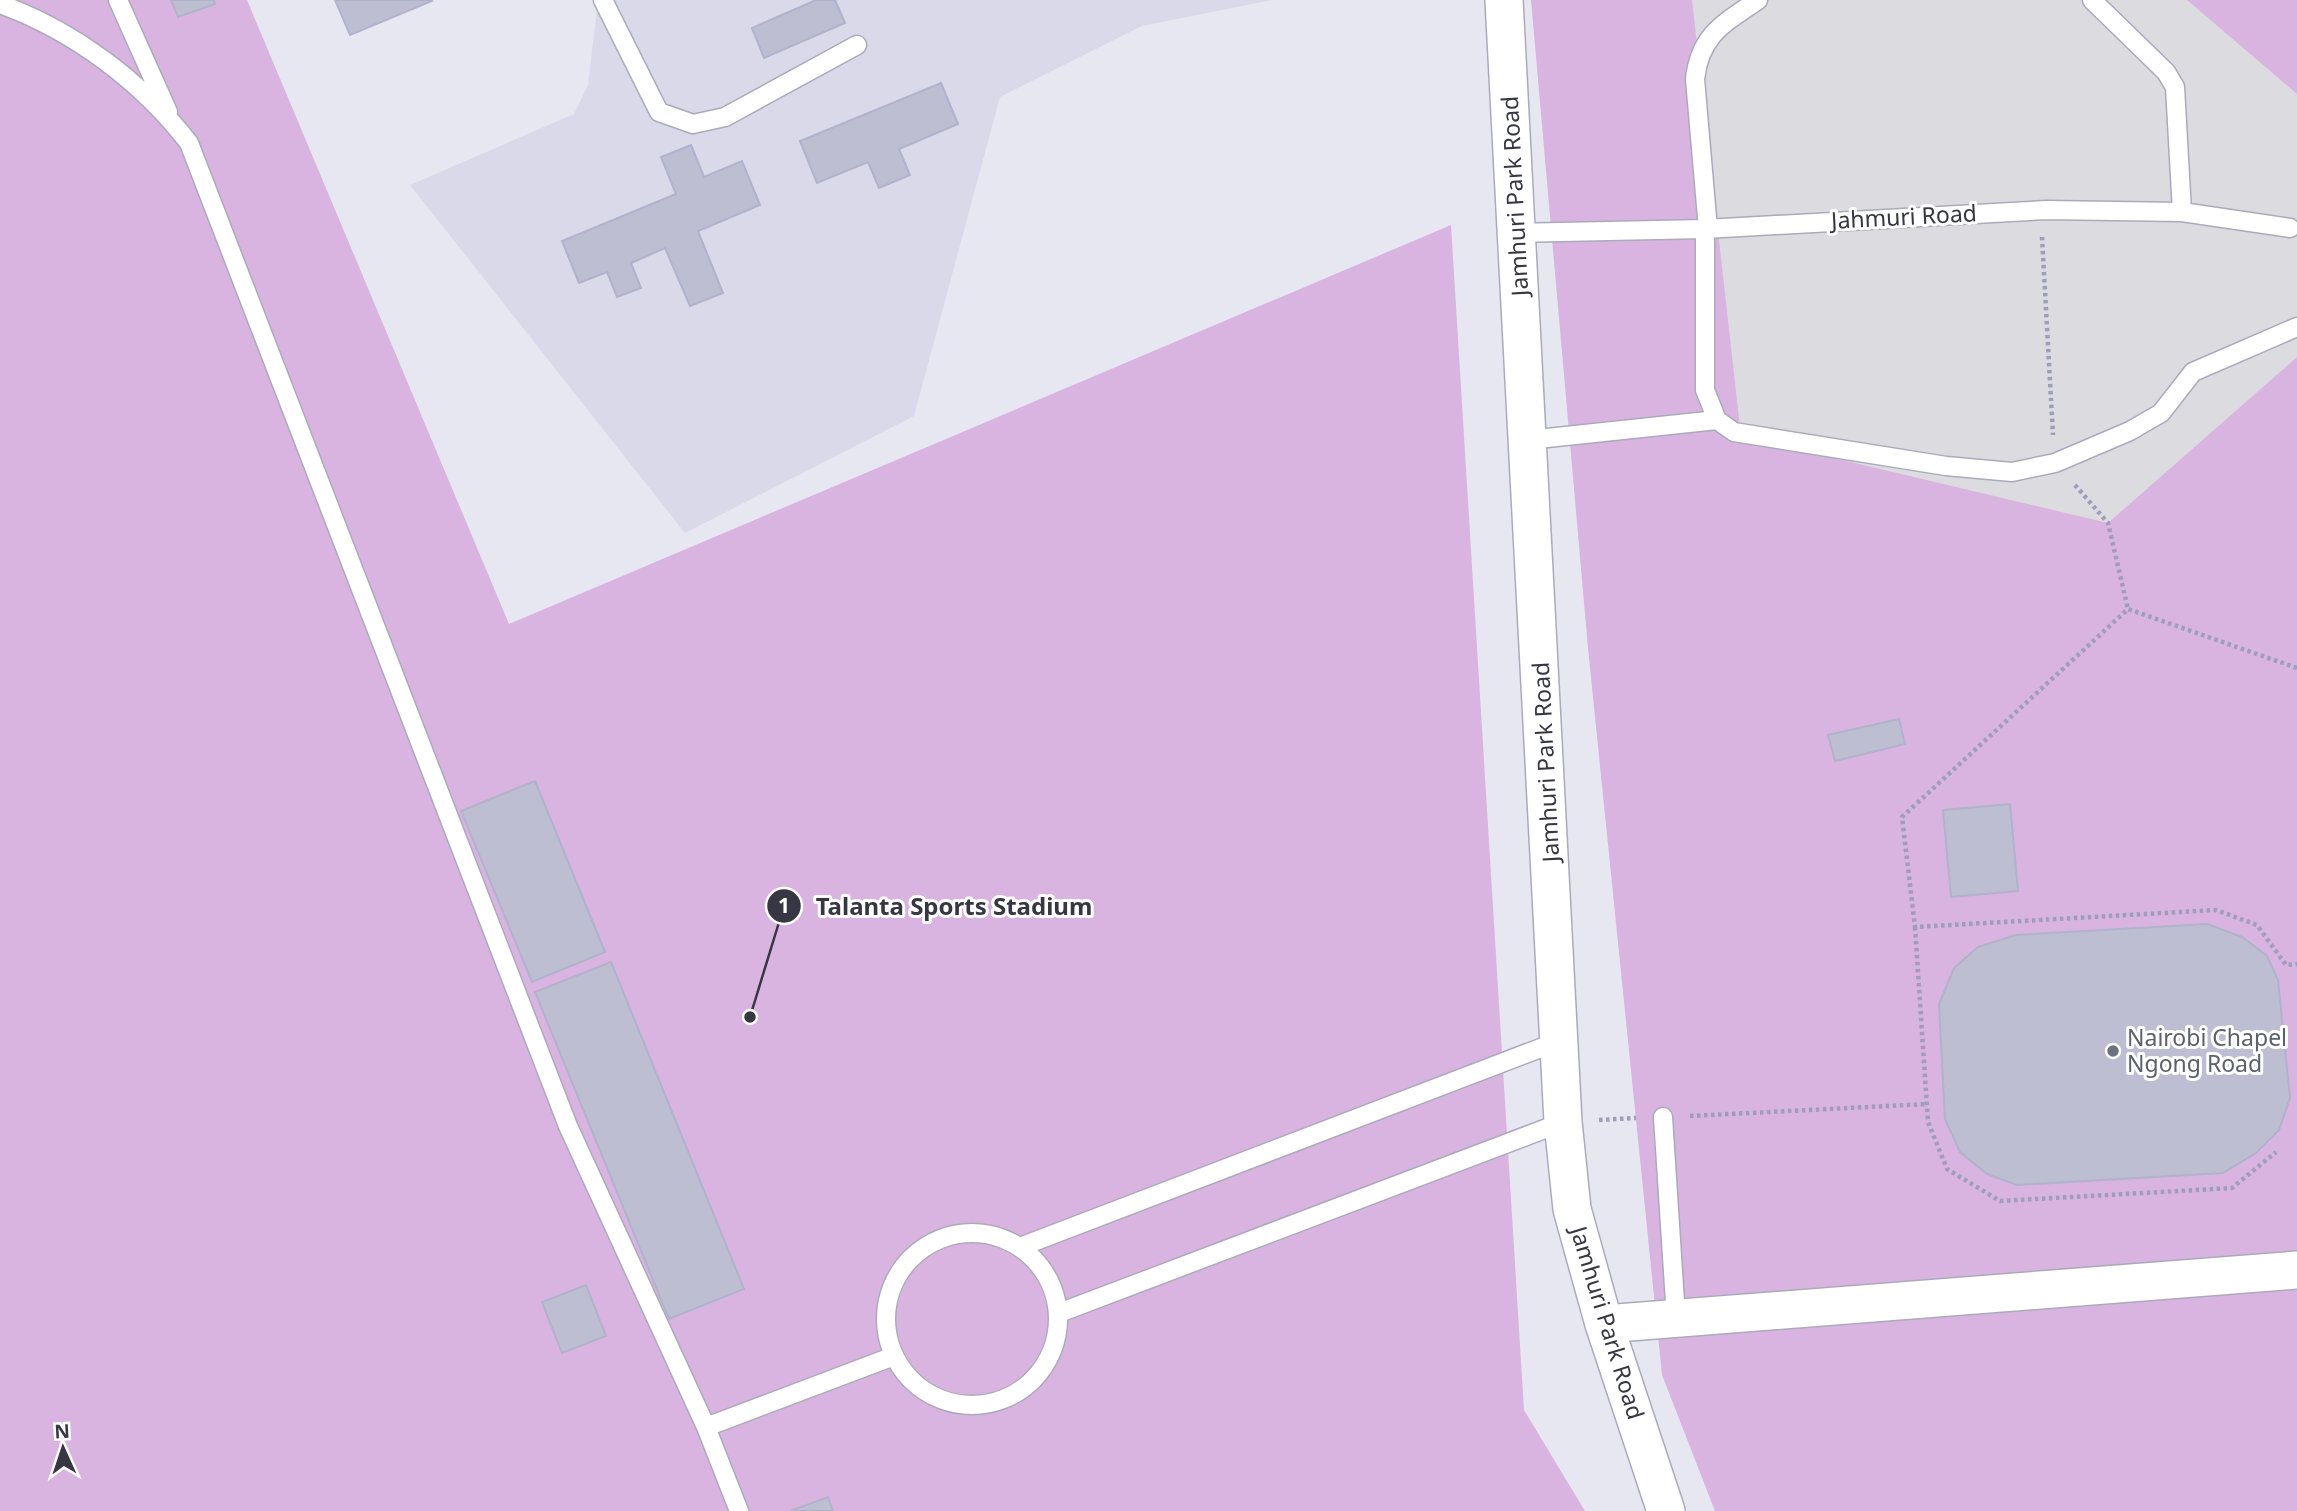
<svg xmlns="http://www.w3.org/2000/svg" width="2297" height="1511" font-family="'Noto Sans',sans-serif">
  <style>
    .residential { fill: #dad9e9 }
    .green { fill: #d9b4e1 }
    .parking { fill: #dbdbe0 }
    .building { fill: #bdbed2; stroke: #b1b2cb; stroke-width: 2 }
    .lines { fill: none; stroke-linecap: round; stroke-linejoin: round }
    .service-casing { stroke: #abaabc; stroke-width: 21 }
    .minor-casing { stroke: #abaabc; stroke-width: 40 }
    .path { stroke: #9e9dbc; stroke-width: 4.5; stroke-dasharray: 3.5 3.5; stroke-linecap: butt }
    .service { stroke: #fff; stroke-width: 18 }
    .minor { stroke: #fff; stroke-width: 37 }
    .worship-dot { fill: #6b7280; stroke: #fff; stroke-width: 2.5 }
    .labels { text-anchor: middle; stroke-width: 6; stroke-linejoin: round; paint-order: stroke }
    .street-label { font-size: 23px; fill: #363743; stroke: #fff }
    .worship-label { font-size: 23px; fill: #5b616d; stroke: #fff; text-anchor: start }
    .leader { fill: none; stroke: #363743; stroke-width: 2.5 }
    .callout-dot { fill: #363743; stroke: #fff; stroke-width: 2.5 }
    .mark-label { font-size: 21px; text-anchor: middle; font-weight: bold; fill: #fff }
    .callout-label { font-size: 24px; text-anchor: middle; font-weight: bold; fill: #363743; stroke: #fff; stroke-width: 6; stroke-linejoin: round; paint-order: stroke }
  </style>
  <rect width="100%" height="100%" fill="#e7e7f1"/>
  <path class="residential" d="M 598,0 L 1272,0 L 1142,26 L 1000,97 L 914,416 L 685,533 L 410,185 L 574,114 L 588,85 Z"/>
  <path class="green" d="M 0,0 L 247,0 L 509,624 L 1451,225 L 1524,1410 L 1585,1511 L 0,1511 Z
    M 1531,0 L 2297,0 L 2297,1511 L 1715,1511 L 1662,1375 L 1588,648 Z"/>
  <path class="parking" d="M 1692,0 L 2187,0 L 2297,94 L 2297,357 L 2108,523 L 1741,436 Z"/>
  <path class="building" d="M 171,0 L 214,0 L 215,4 L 178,17 Z
    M 335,0 L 431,0 L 432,1 L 350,35 Z
    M 816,0 L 835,0 L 845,23 L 764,58 L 752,28 Z
    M 941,83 L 958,124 L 899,149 L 910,175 L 879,188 L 868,162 L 817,183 L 800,141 Z
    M 691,145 L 704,177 L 742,161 L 760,205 L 698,231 L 723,293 L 690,306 L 665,248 L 631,263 L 641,288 L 617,297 L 607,272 L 579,283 L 562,241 L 676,194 L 661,157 Z
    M 1899,719 L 1905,744 L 1835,761 L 1828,735 Z
    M 535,781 L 605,952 L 532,982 L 461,811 Z
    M 2010,804 L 2018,891 L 1951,897 L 1943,810 Z
    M 2207,924 L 2242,937 L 2267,956 L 2278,980 L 2290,1098 L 2279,1130 L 2256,1153 L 2223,1173 L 2017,1185 L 1987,1174 L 1960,1152 L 1945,1119 L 1939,1004 L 1954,968 L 1978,947 L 2016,935 Z
    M 611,962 L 744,1289 L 669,1319 L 535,992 Z
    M 586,1285 L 606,1336 L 562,1353 L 542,1302 Z
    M 828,1497 L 833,1511 L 790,1511 Z"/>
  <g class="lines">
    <defs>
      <path id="service" d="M 118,0 L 168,112
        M 603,0 L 659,112 L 693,124 L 725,117 L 857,45
        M 2092,0 L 2166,72 L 2175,87 L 2182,212
        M 0,4 C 74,31 141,81 189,143 L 568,1126 L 706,1427 L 739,1511
        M 1705,229 L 1705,390 L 1717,420 L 1734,432 L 1946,466 L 2012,472 L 2055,463 L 2130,431 L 2161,413 L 2193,372 L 2297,327
        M 1708,229 L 1695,79 C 1700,35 1724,23 1758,0
        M 1517,233 L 1705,229 L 2046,210 L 2182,212 L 2290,228
        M 1528,440 L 1717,420
        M 1663,1117 L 1676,1318
        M886 1319a86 86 0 1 1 172 0a86 86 0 1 1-172 0Z
        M 1020,1247 L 1559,1041
        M 1059,1313 L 1563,1122
        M 706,1427 L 894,1356"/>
      <path id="minor" d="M 1504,0 L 1563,1122 L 1572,1209 L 1604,1324 L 1666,1511
        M 1604,1324 L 2297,1270"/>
    </defs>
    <use href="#service" class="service-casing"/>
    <use href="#minor" class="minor-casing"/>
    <path class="path" d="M 2042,237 L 2053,435
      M 2075,485 L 2108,523 L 2128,609
      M 2297,668 L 2128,609 L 1902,817 L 1915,927 L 2216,910 L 2257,925 L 2286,965 L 2297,964
      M 1915,927 L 1928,1122 L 1947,1169 L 2000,1201 L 2232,1188 L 2276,1152
      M 1690,1116 L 1927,1104
      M 1599,1120 L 1636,1118"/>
    <use href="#service" class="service"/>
    <use href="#minor" class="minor"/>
  </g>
  <circle class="worship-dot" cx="2113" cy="1051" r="7"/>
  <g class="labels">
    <g class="street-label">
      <text transform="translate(1515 196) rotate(-93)" y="8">Jamhuri Park Road</text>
      <text transform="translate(1904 217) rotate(-3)" y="8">Jahmuri Road</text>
      <text transform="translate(1546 762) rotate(-93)" y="8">Jamhuri Park Road</text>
      <text transform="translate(1607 1323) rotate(73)" y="8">Jamhuri Park Road</text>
    </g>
    <g class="worship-label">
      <text x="2127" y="1046">Nairobi Chapel<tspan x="2127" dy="26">Ngong Road</tspan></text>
    </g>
  </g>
  <path class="leader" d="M750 1017L784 906"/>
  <g class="callout-dot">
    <circle cx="750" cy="1017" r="7"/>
    <circle cx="784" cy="906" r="18"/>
  </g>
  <g class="mark-label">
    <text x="784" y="913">1</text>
  </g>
  <g class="callout-label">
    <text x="954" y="915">Talanta Sports Stadium</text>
  </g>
  <g transform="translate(63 1448) rotate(357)" stroke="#ffffff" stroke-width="5" paint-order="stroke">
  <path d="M0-5L12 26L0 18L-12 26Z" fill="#363743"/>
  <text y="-10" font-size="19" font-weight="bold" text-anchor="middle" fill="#363743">N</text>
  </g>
</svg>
